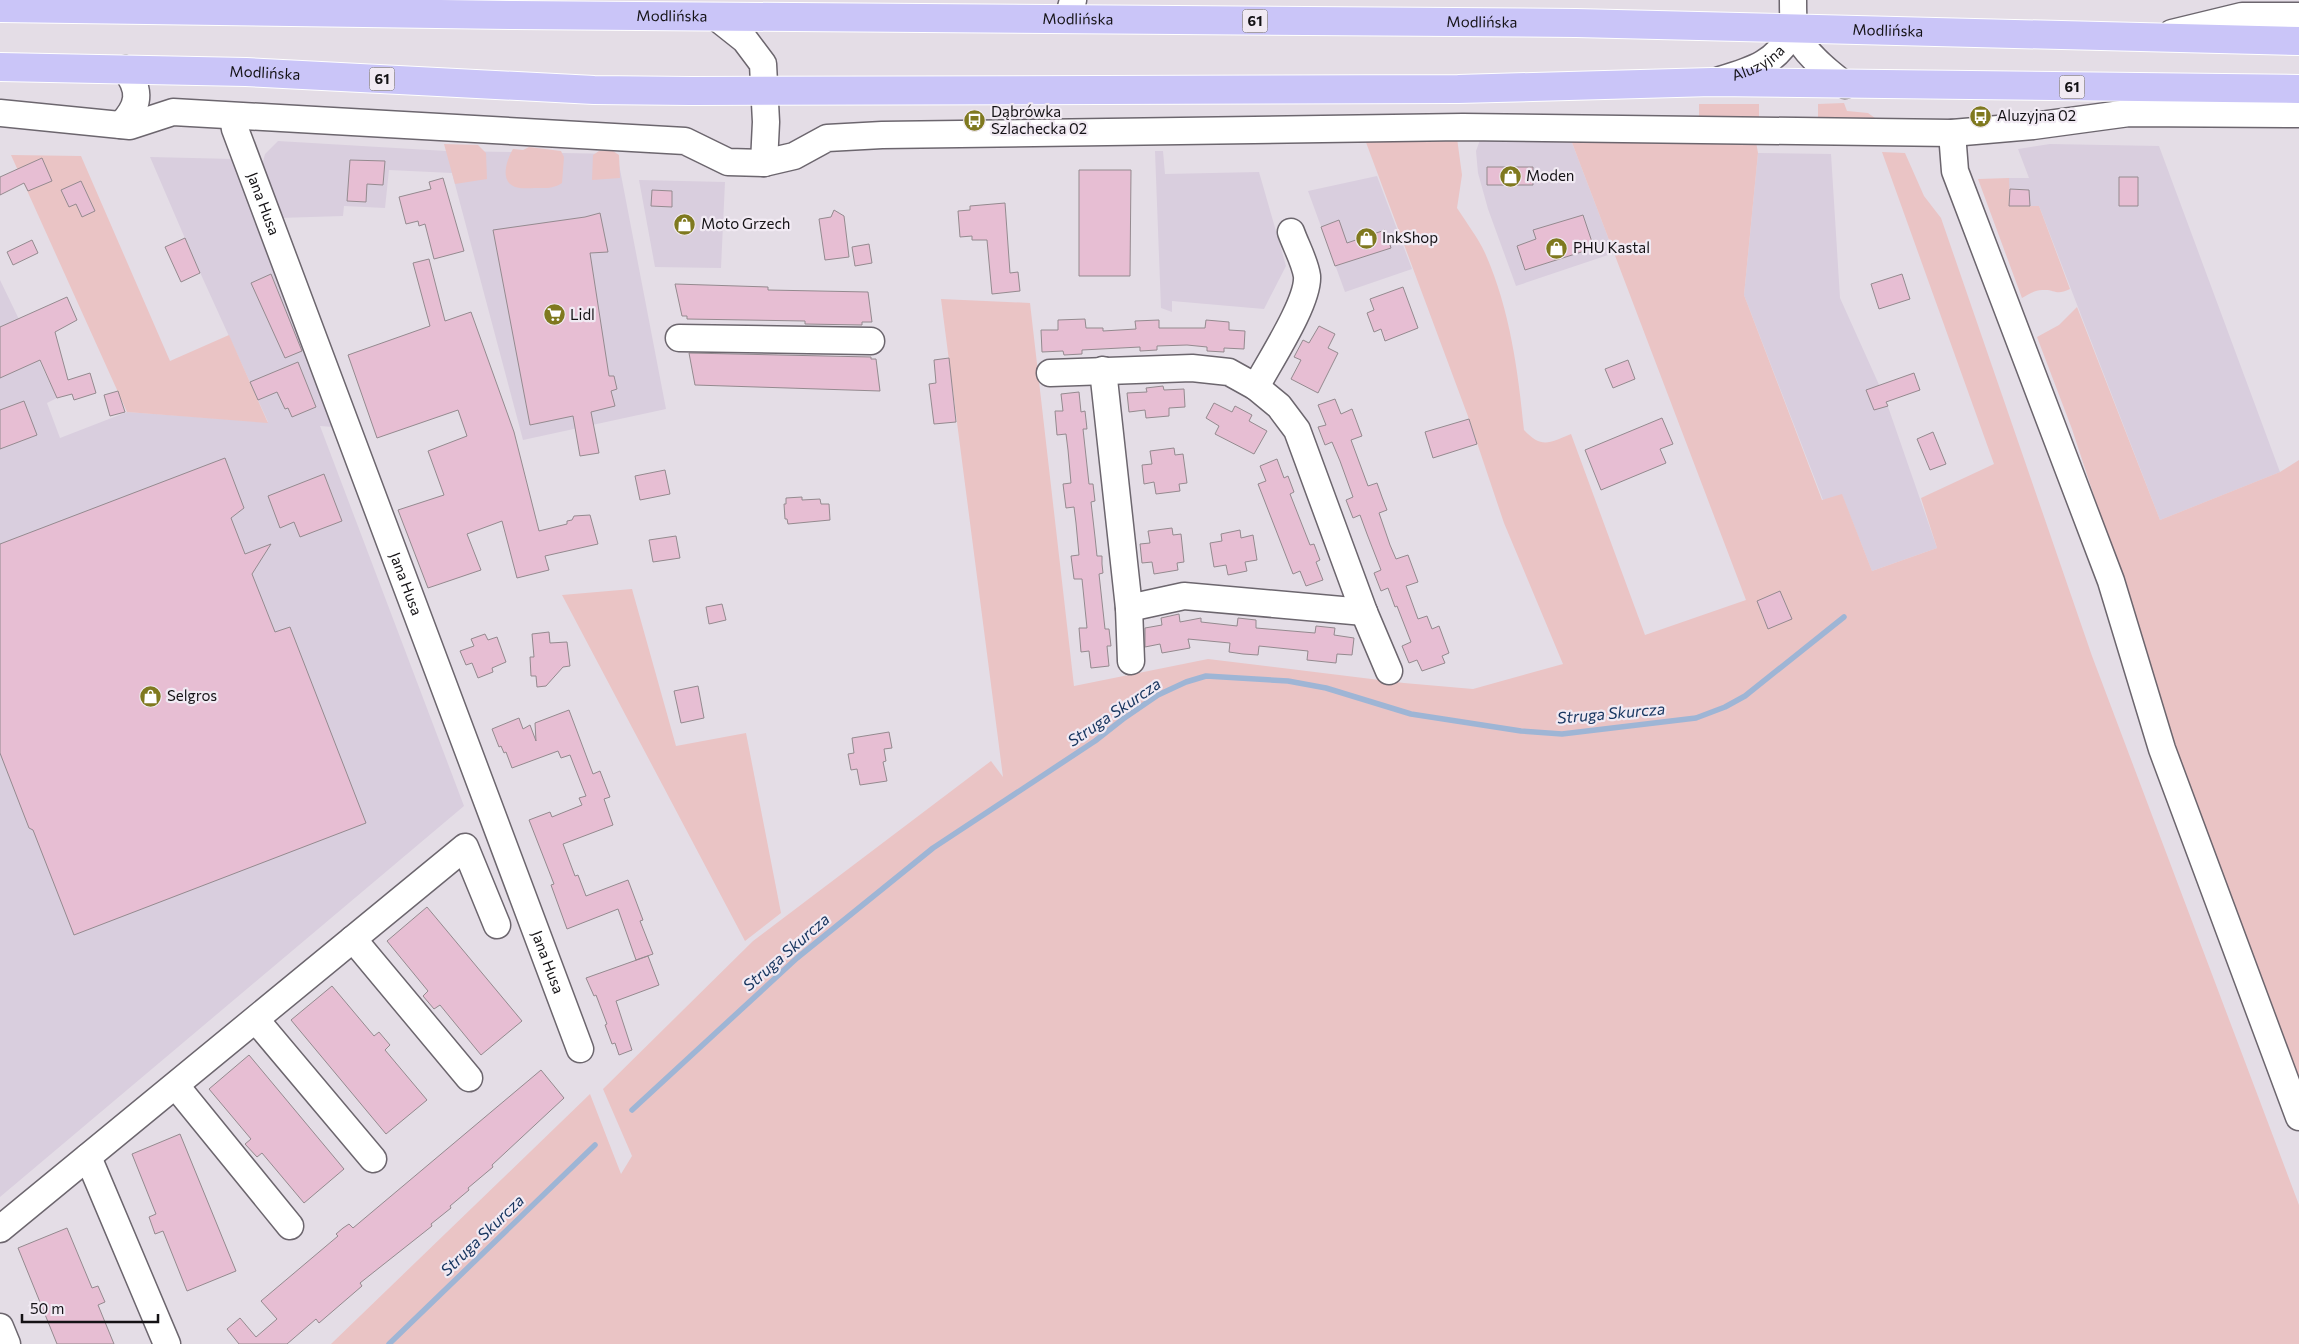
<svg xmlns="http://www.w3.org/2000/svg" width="2299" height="1344" font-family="Commissioner,sans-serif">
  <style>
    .built { fill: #d9cede }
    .green { fill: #eac4c5 }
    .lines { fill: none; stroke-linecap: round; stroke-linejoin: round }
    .stream { stroke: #9eb5d5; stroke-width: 5.5 }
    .building { fill: #e7bed3; stroke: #948a8f }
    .minor-casing { stroke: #6c666e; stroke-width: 29 }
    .major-casing { stroke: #fff; stroke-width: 30 }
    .minor { stroke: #fff; stroke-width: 26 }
    .major { stroke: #cac5f8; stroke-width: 28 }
    .labels { text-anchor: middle; stroke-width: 4.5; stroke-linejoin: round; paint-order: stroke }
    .shield { fill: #f1eaf3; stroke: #565358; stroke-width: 1 }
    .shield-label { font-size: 14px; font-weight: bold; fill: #141215 }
    .street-label { font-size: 15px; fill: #141215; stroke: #f1eaf3 }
    .poi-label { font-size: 15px; fill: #141215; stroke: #f1eaf3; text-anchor: start }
    .water-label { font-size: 16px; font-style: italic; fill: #183660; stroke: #f1eaf3 }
  </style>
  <rect width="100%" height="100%" fill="#e4dde6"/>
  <path class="built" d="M 1480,140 L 1571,140 L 1614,253 L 1516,286 L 1488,209 L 1478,173 L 1476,151 Z
    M 278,141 L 446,151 L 617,154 L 666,409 L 523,440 L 452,173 L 389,170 L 385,208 L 344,206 L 343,216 L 279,218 L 258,163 L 263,162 L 265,154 Z
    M 2050,144 L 2159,146 L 2280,472 L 2160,520 L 2039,206 L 2009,206 L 2009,178 L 2029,178 L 2018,149 Z
    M 1155,151 L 1163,151 L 1165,174 L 1259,172 L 1286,266 L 1264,309 L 1172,301 L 1172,312 L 1161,308 Z
    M 1758,153 L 1831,154 L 1840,298 L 1885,398 L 1937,548 L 1872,571 L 1842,495 L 1823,500 L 1744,295 Z
    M 150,157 L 234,159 L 333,427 L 320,426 L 464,806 L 0,1197 L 0,280 L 57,398 L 47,403 L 60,438 L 127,412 L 268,422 L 193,257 Z
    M 1377,176 L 1412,269 L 1345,292 L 1308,191 Z
    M 639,180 L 725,182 L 721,268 L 655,267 Z"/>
  <path class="green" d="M 1844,103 L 1847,111 L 1868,113 L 1875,118 L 1875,122 L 1818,122 L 1818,104 Z
    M 1699,104 L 1759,104 L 1759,123 L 1699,122 Z
    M 1364,137 L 1457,138 L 1462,175 L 1457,208 C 1466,222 1478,238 1485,253 C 1510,309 1518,371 1524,430 C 1542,449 1549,443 1571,434 L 1645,635 L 1746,600 L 1571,140 L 1756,142 L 1758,153 L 1744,295 L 1822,500 L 1842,494 L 1872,571 L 1937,548 L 1921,498 L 1994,464 L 1882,152 L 1905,153 L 1924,196 L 1941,218 L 2092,656 L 2299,1205 L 2299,1344 L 331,1344 L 590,1094 L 621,1174 L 632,1156 L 603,1089 L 753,941 L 991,761 L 1003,777 L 941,299 L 1030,303 L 1074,686 L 1208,659 L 1404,683 L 1473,689 L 1563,664 L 1504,523 L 1469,419 Z
    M 444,144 L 478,145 L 486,153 L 487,179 L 455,184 Z
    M 529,147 L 561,151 L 564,157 L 562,183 C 553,189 545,188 535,188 C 529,188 521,189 515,187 C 499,181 507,159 513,149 L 523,150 Z
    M 599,151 L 613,151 L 619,155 L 620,178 L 592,180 L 593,155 Z
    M 11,155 L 81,156 L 170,361 L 229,335 L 268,423 L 127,412 Z
    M 2009,178 L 2010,206 L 2039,206 L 2070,289 C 2055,296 2056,289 2042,290 C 2035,290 2029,294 2022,298 L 1978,179 Z
    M 2077,307 L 2160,520 L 2280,472 L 2299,460 L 2299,1089 L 2178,770 L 2143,645 L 2072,429 L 2037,337 L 2059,325 Z
    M 632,589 L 676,746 L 746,733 L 781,913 L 745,941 L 562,595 Z"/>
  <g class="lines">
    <path class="stream" d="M 632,1110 L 797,958 L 933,848 L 1095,741 L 1123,719 L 1158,695 L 1186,682 L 1206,676 L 1288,681 L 1326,688 L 1411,714 L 1521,731 L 1562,734 L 1696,718 L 1725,707 L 1745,696 L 1844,617
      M 389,1344 L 595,1145"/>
  </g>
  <path class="building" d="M 42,158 L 52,181 L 28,191 L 24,183 L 0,195 L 0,177 Z
    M 350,160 L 385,161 L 383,185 L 367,184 L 366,202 L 347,201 Z
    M 1487,167 L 1533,167 L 1533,185 L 1487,185 Z
    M 1079,170 L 1131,170 L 1130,276 L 1079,276 Z
    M 2119,177 L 2138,177 L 2138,206 L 2119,206 Z
    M 443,178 L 464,251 L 434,259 L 425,224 L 419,226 L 418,221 L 406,224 L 399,197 L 431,189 L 429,182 Z
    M 81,181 L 95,211 L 82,217 L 76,204 L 69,207 L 61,190 Z
    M 2010,189 L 2029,190 L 2030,206 L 2009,206 Z
    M 652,190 L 672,191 L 672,207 L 651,206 Z
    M 1005,203 L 1010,273 L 1018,272 L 1020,291 L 992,294 L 987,240 L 972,240 L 972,236 L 960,237 L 958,211 L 970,210 L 970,206 Z
    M 834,210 L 844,216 L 849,257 L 825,260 L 819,219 L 831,217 Z
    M 600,213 L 608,252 L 590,253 L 609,376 L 614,376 L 617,389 L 611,391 L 615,406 L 591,412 L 599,453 L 580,456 L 573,416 L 530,425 L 493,230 L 585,217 Z
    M 1583,215 L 1594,248 L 1525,270 L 1517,246 L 1536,239 L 1533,230 Z
    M 1339,220 L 1347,243 L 1385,230 L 1391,248 L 1335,266 L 1321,227 Z
    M 185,238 L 200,273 L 181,282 L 165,247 Z
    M 32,240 L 38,253 L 13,265 L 7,252 Z
    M 869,244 L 872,263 L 855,266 L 852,247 Z
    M 429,259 L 445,321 L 471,312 L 514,432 L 539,531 L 567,524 L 567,521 L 572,520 L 574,516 L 590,515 L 598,544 L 545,556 L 549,570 L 517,578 L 502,521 L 467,534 L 481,570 L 428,588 L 398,510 L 444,495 L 428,451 L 467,436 L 458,410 L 377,438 L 348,355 L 430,326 L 413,263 Z
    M 271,274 L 302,351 L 285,358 L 251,283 Z
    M 1902,274 L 1910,299 L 1879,309 L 1871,284 Z
    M 675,284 L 768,287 L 768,290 L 868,292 L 872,322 L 862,322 L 862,325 L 805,324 L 805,321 L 687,319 L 687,316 L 682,316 Z
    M 1403,287 L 1418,328 L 1385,341 L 1381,329 L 1374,332 L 1367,313 L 1374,310 L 1370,299 Z
    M 67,297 L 77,320 L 55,332 L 68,380 L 90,373 L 96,393 L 74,400 L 72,394 L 57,398 L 40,360 L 0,378 L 0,327 Z
    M 1085,319 L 1086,328 L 1103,328 L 1103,331 L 1136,329 L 1135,321 L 1159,320 L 1159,328 L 1205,328 L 1206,320 L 1229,322 L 1229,330 L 1245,331 L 1244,349 L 1224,348 L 1224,352 L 1207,351 L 1207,347 L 1187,345 L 1157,346 L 1157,350 L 1140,351 L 1140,347 L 1082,350 L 1082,354 L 1064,355 L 1063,351 L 1042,352 L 1041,330 L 1058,330 L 1058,320 Z
    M 1319,326 L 1335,334 L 1328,348 L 1338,353 L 1318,393 L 1291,379 L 1301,360 L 1294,357 L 1303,340 L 1309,343 Z
    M 689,353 L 871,357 L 871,359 L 876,359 L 880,391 L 695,385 Z
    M 949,358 L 956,422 L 934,424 L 929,384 L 936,383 L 934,360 Z
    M 1628,360 L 1635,379 L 1613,388 L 1605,369 Z
    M 298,362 L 316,407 L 292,417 L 288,408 L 285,409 L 277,392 L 258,400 L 250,382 Z
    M 1914,373 L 1920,390 L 1886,402 L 1888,406 L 1874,410 L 1866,390 Z
    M 1163,386 L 1164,390 L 1184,389 L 1185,407 L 1169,408 L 1169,416 L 1146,418 L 1145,410 L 1129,412 L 1127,393 L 1147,392 L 1146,388 Z
    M 118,391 L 125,412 L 110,416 L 104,395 Z
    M 1079,392 L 1081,412 L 1085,411 L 1087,429 L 1083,429 L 1089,484 L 1093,484 L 1095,501 L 1091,502 L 1095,537 L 1097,556 L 1102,556 L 1102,564 L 1103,573 L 1099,574 L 1105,629 L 1109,629 L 1111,646 L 1107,646 L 1109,666 L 1091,668 L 1089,651 L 1081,652 L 1079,628 L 1087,628 L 1082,579 L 1074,579 L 1071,556 L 1079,555 L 1076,523 L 1074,507 L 1066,508 L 1063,484 L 1071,483 L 1068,450 L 1066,434 L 1057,435 L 1055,411 L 1063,411 L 1061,394 Z
    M 1335,399 L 1341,414 L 1352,409 L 1362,436 L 1351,440 L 1368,486 L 1377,483 L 1382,497 L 1387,510 L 1379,513 L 1390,545 L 1396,559 L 1408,555 L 1418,582 L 1406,586 L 1418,619 L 1427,616 L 1432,629 L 1439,626 L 1449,653 L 1442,656 L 1445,663 L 1422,671 L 1417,660 L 1409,663 L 1402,646 L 1411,642 L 1397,606 L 1395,607 L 1388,588 L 1381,591 L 1374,573 L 1381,570 L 1367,534 L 1360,515 L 1353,518 L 1346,500 L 1353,497 L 1340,461 L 1332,442 L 1325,445 L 1318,427 L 1326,425 L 1318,405 Z
    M 24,401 L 37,435 L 0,449 L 0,410 Z
    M 1214,403 L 1232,412 L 1235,406 L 1252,415 L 1249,421 L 1267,431 L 1254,454 L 1215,434 L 1219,426 L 1206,418 Z
    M 1662,418 L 1673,444 L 1660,449 L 1666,463 L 1601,490 L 1585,450 Z
    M 1469,419 L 1477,444 L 1433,458 L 1425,432 Z
    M 1933,432 L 1946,464 L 1930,470 L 1917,439 Z
    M 1174,448 L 1175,455 L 1183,454 L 1187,483 L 1179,484 L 1180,491 L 1156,494 L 1154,482 L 1144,484 L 1142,465 L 1152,464 L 1150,451 Z
    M 225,458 L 244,508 L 231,518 L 245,554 L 271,544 L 252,574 L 275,632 L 290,627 L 366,823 L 74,935 L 33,830 L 29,828 L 0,753 L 0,544 Z
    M 1277,459 L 1284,478 L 1288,476 L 1294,492 L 1290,494 L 1310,545 L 1314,544 L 1320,560 L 1316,562 L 1323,580 L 1306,586 L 1300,571 L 1293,574 L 1258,484 L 1266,481 L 1260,466 Z
    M 665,470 L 670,494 L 640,500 L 635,476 Z
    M 324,474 L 342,521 L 300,537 L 294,522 L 280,528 L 268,496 Z
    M 802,497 L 802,500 L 820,499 L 821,504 L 829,504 L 830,520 L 788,524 L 787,519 L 785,519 L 784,504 L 786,504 L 786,498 Z
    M 1172,528 L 1173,535 L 1181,534 L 1184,562 L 1177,563 L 1178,570 L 1154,574 L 1152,562 L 1142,563 L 1140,544 L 1150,543 L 1148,531 Z
    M 1240,530 L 1241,538 L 1253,535 L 1257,560 L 1245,562 L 1247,571 L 1228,575 L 1226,565 L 1214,567 L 1210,543 L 1222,541 L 1221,534 Z
    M 676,536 L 680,558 L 653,562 L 649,540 Z
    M 1780,591 L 1792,619 L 1768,629 L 1757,601 Z
    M 722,604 L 726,620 L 709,624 L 706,607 Z
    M 1179,614 L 1180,622 L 1201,618 L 1201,622 L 1237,626 L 1238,618 L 1256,620 L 1256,628 L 1315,633 L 1316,626 L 1335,628 L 1334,635 L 1354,638 L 1352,655 L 1337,654 L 1336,663 L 1307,660 L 1308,651 L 1259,646 L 1258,655 L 1243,654 L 1229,652 L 1230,643 L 1188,639 L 1190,648 L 1162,653 L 1160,644 L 1145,647 L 1145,628 L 1162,625 L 1161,618 Z
    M 549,632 L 550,643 L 567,642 L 570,666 L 563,667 L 546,686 L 537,687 L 536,676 L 531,676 L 530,657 L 534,657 L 532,634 Z
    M 485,634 L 488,640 L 497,637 L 506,662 L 492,668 L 493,672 L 478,678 L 472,663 L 466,665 L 460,651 L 474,646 L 471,639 Z
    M 698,686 L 704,718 L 681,723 L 674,691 Z
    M 569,710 L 593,774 L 600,771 L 610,797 L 604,799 L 613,825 L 563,844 L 575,876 L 578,875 L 586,896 L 628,880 L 643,920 L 640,921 L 653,954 L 636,960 L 618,909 L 567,929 L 551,885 L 554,884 L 529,820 L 550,812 L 552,817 L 582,805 L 579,798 L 586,796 L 570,755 L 561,758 L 558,751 L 512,768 L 506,752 L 504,753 L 501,746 L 499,747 L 492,729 L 519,718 L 523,729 L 530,725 L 536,741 L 535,723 Z
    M 889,732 L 892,748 L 884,749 L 886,761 L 883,762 L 887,781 L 860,785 L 857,769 L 851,770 L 848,754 L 854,753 L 852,738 Z
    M 427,907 L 522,1021 L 481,1055 L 440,1005 L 434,1009 L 423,996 L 428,991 L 387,941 Z
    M 648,956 L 659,985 L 616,1001 L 632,1050 L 619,1055 L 615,1043 L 612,1044 L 605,1025 L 607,1024 L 596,995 L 594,996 L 586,978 Z
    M 332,986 L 374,1036 L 379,1032 L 390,1045 L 385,1050 L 427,1100 L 386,1134 L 291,1020 Z
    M 249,1055 L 344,1169 L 304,1203 L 262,1153 L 257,1157 L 245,1144 L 251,1139 L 209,1089 Z
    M 541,1070 L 564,1098 L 492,1165 L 493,1167 L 468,1188 L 469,1190 L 450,1206 L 451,1208 L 431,1224 L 432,1226 L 360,1283 L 362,1286 L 319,1323 L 316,1319 L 287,1344 L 239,1344 L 227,1329 L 240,1318 L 256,1337 L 277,1319 L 261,1301 L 338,1236 L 336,1234 L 343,1228 L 349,1224 L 353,1228 Z
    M 180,1134 L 236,1271 L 187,1291 L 163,1231 L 155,1234 L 149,1217 L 156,1214 L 132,1154 Z
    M 67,1228 L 92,1288 L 98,1286 L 105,1302 L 98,1305 L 114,1344 L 57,1344 L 18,1248 Z"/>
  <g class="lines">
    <defs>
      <g id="minor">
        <path d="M 1793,0 C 1793,9 1793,19 1794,27 C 1798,48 1829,73 1845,85"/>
        <path d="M 716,17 L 745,40 L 763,64 L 766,122 L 764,163"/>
        <path d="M 1068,19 L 1073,0"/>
        <path d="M 2172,33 L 2242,16 L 2299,16"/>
        <path id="s1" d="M 1720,80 C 1754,70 1777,63 1794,29"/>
        <path d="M 0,113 L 130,126 L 173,112 L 685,141 L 728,162 L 764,163 L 794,156 L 827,138 L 882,135 L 1463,127 L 1952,133 L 2033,126 L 2129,113 L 2299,114"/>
        <path id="s2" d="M 233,117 L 235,129 L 580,1049"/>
        <path d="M 121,125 C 139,106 142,91 125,69"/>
        <path d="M 1952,133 L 1955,171 L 2111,581 L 2162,749 L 2299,1117"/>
        <path d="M 679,338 L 871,341"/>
        <path d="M 1103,370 L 1129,608 L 1131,661"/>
        <path d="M 1050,373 L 1192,368 L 1229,372 L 1256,387 L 1279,406 L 1297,430 L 1364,612 L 1389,671"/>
        <path d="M 1256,387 C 1269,362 1309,302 1307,276 C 1305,262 1296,246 1291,232"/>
        <path d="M 1129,608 L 1184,596 L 1364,612"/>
        <path d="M 353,939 L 469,1078"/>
        <path d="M 256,1020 L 373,1159"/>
        <path d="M 176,1086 L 290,1226"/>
        <path d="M 88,1157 L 167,1344"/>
        <path d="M 0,1229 L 465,847 L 497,925"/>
        <path d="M 0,1327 L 7,1344"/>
      </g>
      <g id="major">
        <path id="s3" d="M 0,8 L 514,15 L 1576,23 L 2299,41"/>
        <path id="s4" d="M 0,67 L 246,72 L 594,90 L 691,91 L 1458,89 L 1712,82 L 2299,89"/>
      </g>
    </defs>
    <use href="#minor" class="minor-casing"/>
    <use href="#major" class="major-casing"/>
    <use href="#minor" class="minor"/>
    <use href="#major" class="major"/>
  </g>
  <defs>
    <symbol id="bus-disc" viewBox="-11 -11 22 22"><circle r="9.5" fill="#7f791f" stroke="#f1eaf3"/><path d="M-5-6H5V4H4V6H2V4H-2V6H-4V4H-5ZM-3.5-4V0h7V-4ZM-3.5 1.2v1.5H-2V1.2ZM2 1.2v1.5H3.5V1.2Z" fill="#fff"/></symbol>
    <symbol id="shop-disc" viewBox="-11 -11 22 22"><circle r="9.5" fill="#7f791f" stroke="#f1eaf3"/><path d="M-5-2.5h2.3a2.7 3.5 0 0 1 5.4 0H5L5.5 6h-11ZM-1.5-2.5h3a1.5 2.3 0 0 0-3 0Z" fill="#fff"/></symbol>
    <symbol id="supermarket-disc" viewBox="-11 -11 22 22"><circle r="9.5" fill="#7f791f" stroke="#f1eaf3"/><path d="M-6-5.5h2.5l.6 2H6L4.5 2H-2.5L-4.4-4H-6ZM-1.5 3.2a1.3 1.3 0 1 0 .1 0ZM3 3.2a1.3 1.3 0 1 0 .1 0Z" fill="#fff"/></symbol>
  </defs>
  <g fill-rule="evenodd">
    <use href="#bus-disc" x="1968" y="104" width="25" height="25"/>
    <use href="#bus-disc" x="962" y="108" width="25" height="25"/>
    <use href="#shop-disc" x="1498" y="164" width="25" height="25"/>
    <use href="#shop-disc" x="672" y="212" width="25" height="25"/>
    <use href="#shop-disc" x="1354" y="226" width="25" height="25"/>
    <use href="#shop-disc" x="1544" y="236" width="25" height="25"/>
    <use href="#supermarket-disc" x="542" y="302" width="25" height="25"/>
    <use href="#shop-disc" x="138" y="684" width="25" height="25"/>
  </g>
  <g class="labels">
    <g class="shield">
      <rect x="1242.5" y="9.5" width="25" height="23" rx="4"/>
      <rect x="369.5" y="67.5" width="25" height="23" rx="4"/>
      <rect x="2059.5" y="75.5" width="25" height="23" rx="4"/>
    </g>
    <g class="shield-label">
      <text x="1255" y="26">61</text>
      <text x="382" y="84">61</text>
      <text x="2072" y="92">61</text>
    </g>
    <g class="street-label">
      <text dy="5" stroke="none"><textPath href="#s3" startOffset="672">Modlińska</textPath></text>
      <text dy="5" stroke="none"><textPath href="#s3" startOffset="1078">Modlińska</textPath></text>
      <text dy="5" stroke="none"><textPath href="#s3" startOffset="1482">Modlińska</textPath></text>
      <text dy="5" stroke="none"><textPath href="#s3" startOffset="1888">Modlińska</textPath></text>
      <text dy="5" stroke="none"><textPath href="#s1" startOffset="42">Aluzyjna</textPath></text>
      <text dy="5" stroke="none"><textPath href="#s4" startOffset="265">Modlińska</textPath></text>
      <text dy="5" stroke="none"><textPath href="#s2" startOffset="92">Jana Husa</textPath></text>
      <text dy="5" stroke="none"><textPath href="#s2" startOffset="498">Jana Husa</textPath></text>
      <text dy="5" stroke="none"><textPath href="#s2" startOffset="902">Jana Husa</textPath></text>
    </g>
    <g class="poi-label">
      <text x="991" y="117">Dąbrówka<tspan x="991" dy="17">Szlachecka 02</tspan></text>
      <text x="1997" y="121">Aluzyjna 02</text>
      <text x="1526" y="181">Moden</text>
      <text x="701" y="229">Moto Grzech</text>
      <text x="1382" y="243">InkShop</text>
      <text x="1573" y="253">PHU Kastal</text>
      <text x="570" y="320">Lidl</text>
      <text x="167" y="701">Selgros</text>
    </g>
    <g class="water-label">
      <text transform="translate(1114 712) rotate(-34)" y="6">Struga Skurcza</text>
      <text transform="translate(1611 713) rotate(-5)" y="6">Struga Skurcza</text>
      <text transform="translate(786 952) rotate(-41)" y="6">Struga Skurcza</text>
      <text transform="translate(482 1235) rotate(-44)" y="6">Struga Skurcza</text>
    </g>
  </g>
  <path d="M22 1314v8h136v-8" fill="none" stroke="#141215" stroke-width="2.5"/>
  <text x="30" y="1314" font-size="15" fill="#141215" stroke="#f1eaf3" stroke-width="4" paint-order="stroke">50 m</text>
</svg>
